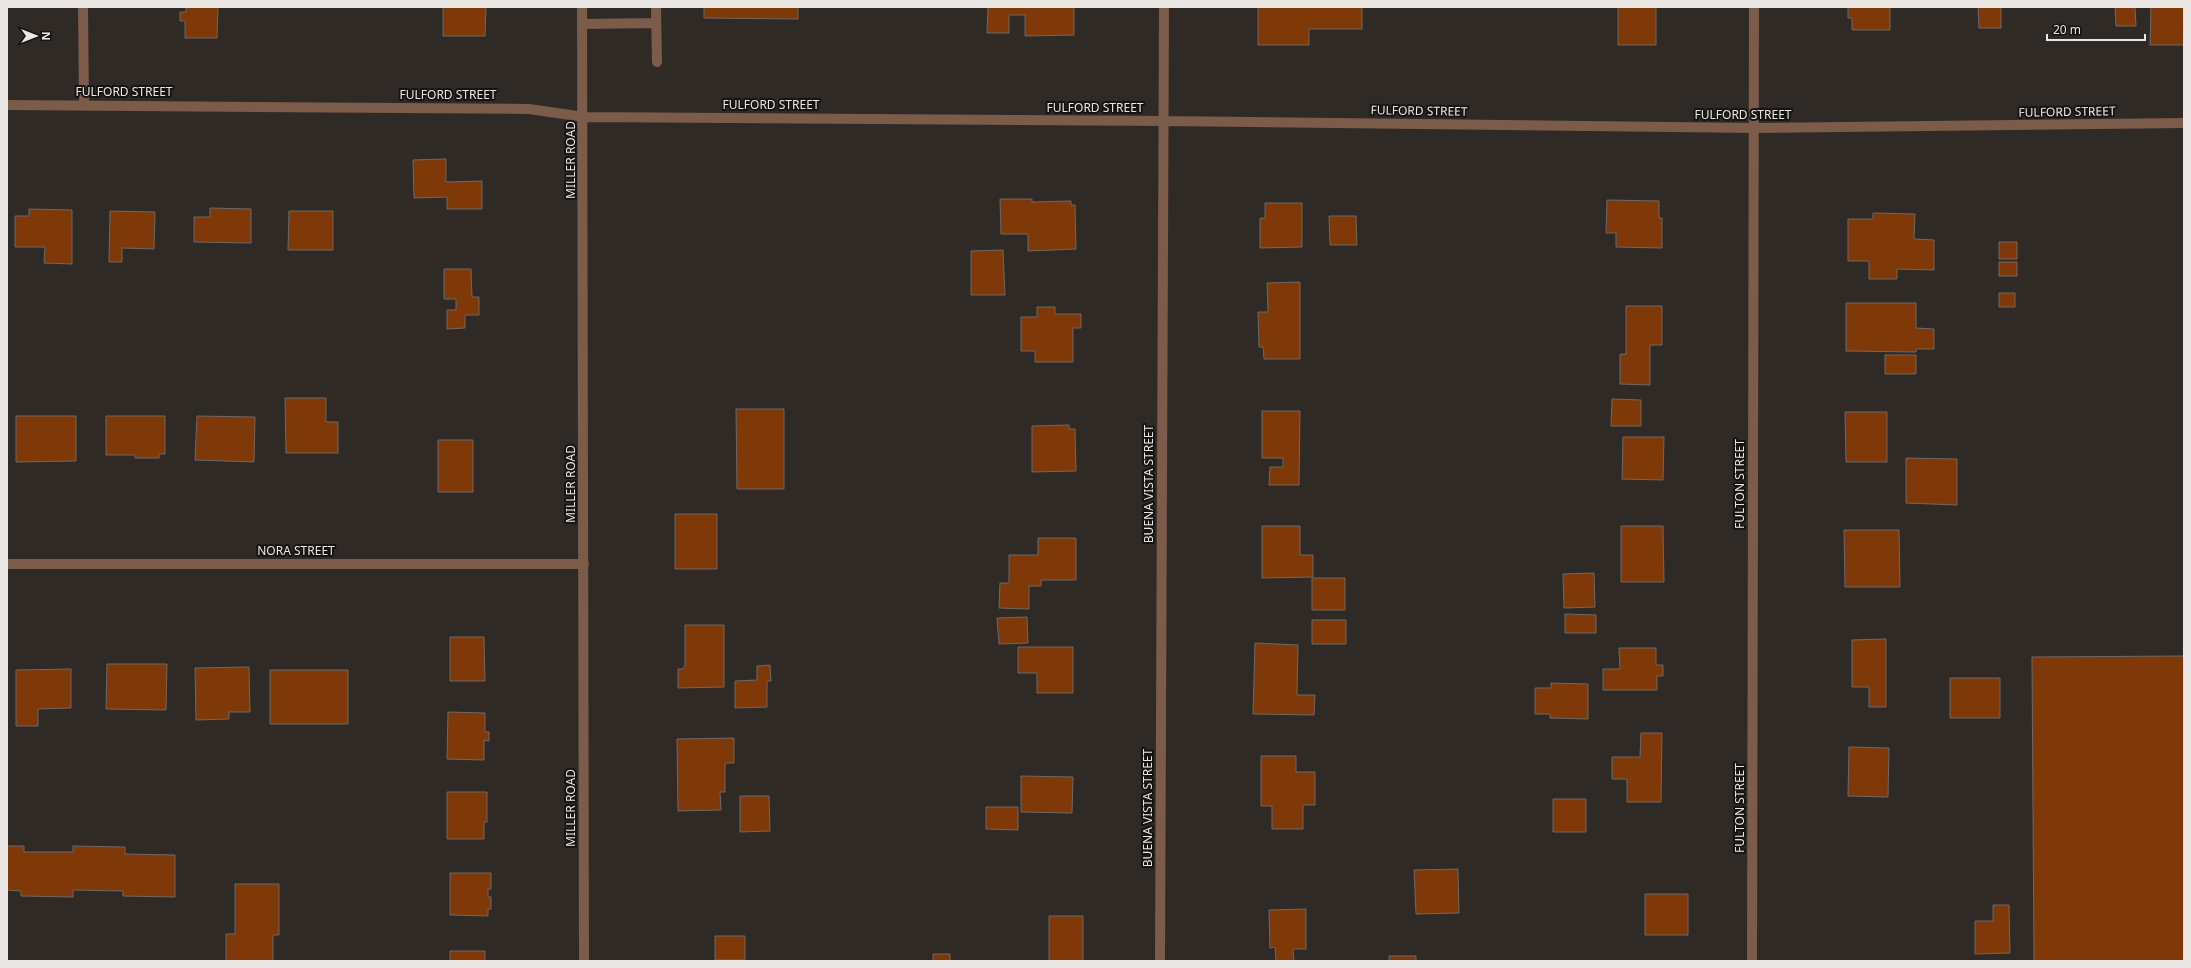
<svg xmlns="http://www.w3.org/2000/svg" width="2191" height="968" font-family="'Noto Sans',sans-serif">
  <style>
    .building { fill: #7f3908; stroke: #6f6865 }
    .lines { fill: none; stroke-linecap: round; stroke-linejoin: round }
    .minor { stroke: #7b5b4a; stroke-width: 10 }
    .labels { text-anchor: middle; stroke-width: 4; stroke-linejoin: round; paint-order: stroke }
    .street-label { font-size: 12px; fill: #ebe7e5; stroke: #161312 }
  </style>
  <rect width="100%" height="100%" fill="#302a27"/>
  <path class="building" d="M 186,7 L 218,7 L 217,38 L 185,38 L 185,21 L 180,21 L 180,12 L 186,12 Z
    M 443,7 L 486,7 L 485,36 L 443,36 Z
    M 704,7 L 798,7 L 798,19 L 704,18 Z
    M 988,7 L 1074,7 L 1074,35 L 1025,36 L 1025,15 L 1009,15 L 1009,33 L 987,33 Z
    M 1258,7 L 1362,7 L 1362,29 L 1309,29 L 1309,45 L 1258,45 Z
    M 1618,7 L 1656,7 L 1656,45 L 1618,45 Z
    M 1848,7 L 1890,7 L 1890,30 L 1852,30 L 1852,18 L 1848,18 Z
    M 1978,7 L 2001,7 L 2001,28 L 1979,28 Z
    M 2115,7 L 2135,7 L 2136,26 L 2116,26 Z
    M 2151,7 L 2184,7 L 2184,45 L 2150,45 Z
    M 446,159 L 446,182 L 482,181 L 482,209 L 447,209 L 447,197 L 414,198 L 413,160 Z
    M 1000,199 L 1032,199 L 1032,202 L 1071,201 L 1071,205 L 1075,205 L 1076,249 L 1028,251 L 1028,234 L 1001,234 Z
    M 1607,200 L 1659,201 L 1659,218 L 1662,218 L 1662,248 L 1616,247 L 1616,233 L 1606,233 Z
    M 1265,203 L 1302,203 L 1302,247 L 1260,248 L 1260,218 L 1265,218 Z
    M 210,208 L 251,209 L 251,243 L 194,242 L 194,217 L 210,217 Z
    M 29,209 L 72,210 L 72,264 L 44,263 L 45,247 L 15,247 L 15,216 L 29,216 Z
    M 110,211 L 155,212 L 154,249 L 122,248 L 122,262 L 109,262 Z
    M 289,211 L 333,211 L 333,250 L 288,250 Z
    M 1873,213 L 1915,214 L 1914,239 L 1934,240 L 1934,270 L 1897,269 L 1897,279 L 1869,279 L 1869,261 L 1848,261 L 1848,219 L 1873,219 Z
    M 1329,216 L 1356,216 L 1357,245 L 1330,245 Z
    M 1999,242 L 2017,242 L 2017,259 L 1999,259 Z
    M 1003,250 L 1005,295 L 971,295 L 971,251 Z
    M 1999,262 L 2017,262 L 2017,276 L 1999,276 Z
    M 444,269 L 471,269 L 472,297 L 479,297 L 479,315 L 465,315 L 465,328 L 447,329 L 447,310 L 456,310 L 456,299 L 444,299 Z
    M 1300,282 L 1300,359 L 1264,359 L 1263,347 L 1259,347 L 1258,312 L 1268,312 L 1267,283 Z
    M 1999,293 L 2015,293 L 2015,307 L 1999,307 Z
    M 1846,303 L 1916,303 L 1916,328 L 1934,329 L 1934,349 L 1916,349 L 1916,352 L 1846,351 Z
    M 1626,306 L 1662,306 L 1662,345 L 1650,345 L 1650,385 L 1620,384 L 1620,354 L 1626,354 Z
    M 1037,307 L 1055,307 L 1055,314 L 1081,314 L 1081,328 L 1073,328 L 1073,362 L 1035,362 L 1035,351 L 1021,351 L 1021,317 L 1037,317 Z
    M 1885,355 L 1916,355 L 1916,374 L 1885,374 Z
    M 285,398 L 326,398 L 326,422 L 338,422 L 338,453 L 286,453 Z
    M 1612,399 L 1641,400 L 1641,426 L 1611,426 Z
    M 736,409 L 784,409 L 784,489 L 737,489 Z
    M 1262,411 L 1300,411 L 1299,485 L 1269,485 L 1270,467 L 1283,467 L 1283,458 L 1262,458 Z
    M 1845,412 L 1887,412 L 1887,462 L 1846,462 Z
    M 16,416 L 76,416 L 76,461 L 16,462 Z
    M 106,416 L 165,416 L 165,454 L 159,454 L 159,458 L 135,458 L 135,455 L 106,455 Z
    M 197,416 L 255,417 L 254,462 L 195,460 Z
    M 1069,425 L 1069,429 L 1075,429 L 1076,471 L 1032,472 L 1032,426 Z
    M 1623,437 L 1664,437 L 1663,480 L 1622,479 Z
    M 438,440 L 473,440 L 473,492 L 438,492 Z
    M 1906,458 L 1957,459 L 1957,505 L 1906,503 Z
    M 675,514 L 717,514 L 717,569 L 675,569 Z
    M 1262,526 L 1300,526 L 1300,555 L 1313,555 L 1313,577 L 1262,578 Z
    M 1621,526 L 1663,526 L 1664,582 L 1621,582 Z
    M 1844,530 L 1899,530 L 1900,587 L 1845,587 Z
    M 1038,538 L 1076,538 L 1076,580 L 1041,580 L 1041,586 L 1029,586 L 1029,609 L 999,608 L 1000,583 L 1009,583 L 1009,555 L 1038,555 Z
    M 1594,573 L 1595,607 L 1564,608 L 1563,574 Z
    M 1312,578 L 1345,578 L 1345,610 L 1312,610 Z
    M 1565,614 L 1596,615 L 1596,633 L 1565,633 Z
    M 1027,617 L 1028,643 L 999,644 L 997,618 Z
    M 1312,620 L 1346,620 L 1346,644 L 1312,644 Z
    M 685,625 L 724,625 L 724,687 L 678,688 L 678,669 L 683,669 L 685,665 Z
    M 450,637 L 484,637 L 485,681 L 450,681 Z
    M 1886,639 L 1886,707 L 1869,707 L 1869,687 L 1852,687 L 1852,640 Z
    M 1255,643 L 1298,645 L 1297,695 L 1315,695 L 1314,715 L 1253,714 Z
    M 1018,647 L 1073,647 L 1073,693 L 1037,693 L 1037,673 L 1018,673 Z
    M 1619,648 L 1656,648 L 1656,665 L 1663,665 L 1663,676 L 1657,676 L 1657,690 L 1603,690 L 1603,669 L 1620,669 Z
    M 2184,656 L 2184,961 L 2034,961 L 2032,657 Z
    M 107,664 L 167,664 L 166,710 L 106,709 Z
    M 770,665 L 771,681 L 767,681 L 767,707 L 735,708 L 735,681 L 757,680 L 757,666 Z
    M 249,667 L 250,712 L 229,712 L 229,719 L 196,720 L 195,668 Z
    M 71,669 L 71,708 L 38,709 L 38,726 L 16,726 L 16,670 Z
    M 270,670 L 348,670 L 348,724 L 270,724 Z
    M 1950,678 L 2000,678 L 2000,718 L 1950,718 Z
    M 1551,683 L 1588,684 L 1588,719 L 1550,718 L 1550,714 L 1535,714 L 1535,688 L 1551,688 Z
    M 448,712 L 485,713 L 485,732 L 489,732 L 489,741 L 484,740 L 484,760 L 447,759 Z
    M 1641,733 L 1662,733 L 1661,802 L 1627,802 L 1627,779 L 1612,779 L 1612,757 L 1640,757 Z
    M 734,738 L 734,763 L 725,763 L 725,792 L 720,792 L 721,810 L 678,811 L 677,739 Z
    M 1849,747 L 1889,748 L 1888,797 L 1848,796 Z
    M 1261,756 L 1296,756 L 1296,772 L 1315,772 L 1315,805 L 1303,805 L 1303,829 L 1272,829 L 1272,806 L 1261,806 Z
    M 1021,776 L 1073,777 L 1072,813 L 1021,812 Z
    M 447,792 L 487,792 L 487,822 L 484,822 L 484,839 L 447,839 Z
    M 740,796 L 769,796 L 770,831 L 740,832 Z
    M 1553,799 L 1586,799 L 1586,832 L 1553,832 Z
    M 986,807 L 1018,807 L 1018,830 L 986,829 Z
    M 7,846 L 24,846 L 24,852 L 73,852 L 73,846 L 125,847 L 125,854 L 175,855 L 175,897 L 123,896 L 123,891 L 73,890 L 73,897 L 21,896 L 21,891 L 7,890 Z
    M 1458,869 L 1459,913 L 1416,914 L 1414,870 Z
    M 450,873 L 491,873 L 491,889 L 488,889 L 488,897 L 491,897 L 491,909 L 488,909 L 488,916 L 450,915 Z
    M 235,884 L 279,884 L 279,935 L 273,935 L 273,961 L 226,961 L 226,934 L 235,934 Z
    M 1645,894 L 1688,894 L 1688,935 L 1645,935 Z
    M 1993,905 L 2009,905 L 2010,953 L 1975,954 L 1975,921 L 1993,921 Z
    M 1306,909 L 1306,949 L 1293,949 L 1294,961 L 1276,961 L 1275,947 L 1270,948 L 1269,910 Z
    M 1049,916 L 1083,916 L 1083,961 L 1049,961 Z
    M 715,936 L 745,936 L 745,960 L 715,960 Z
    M 450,951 L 485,951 L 485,961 L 450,961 Z
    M 933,954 L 950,954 L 950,961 L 933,961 Z
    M 1389,956 L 1416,956 L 1416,961 L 1389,961 Z"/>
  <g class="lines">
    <path class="minor" d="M 83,7 L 84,105
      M 582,7 L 584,961
      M 656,7 L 657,62
      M 583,24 L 656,23
      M 7,105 L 529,109 L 584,117 L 1164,121 L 1754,128 L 2184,123
      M 7,564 L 584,564
      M 1160,961 L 1164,7
      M 1752,961 L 1754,7"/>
  </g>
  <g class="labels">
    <g class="street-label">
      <text x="124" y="96">FULFORD STREET</text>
      <text x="448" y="99">FULFORD STREET</text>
      <text x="771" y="109">FULFORD STREET</text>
      <text x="1095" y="112">FULFORD STREET</text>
      <text transform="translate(1419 111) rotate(1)" y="4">FULFORD STREET</text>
      <text transform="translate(2067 112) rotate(-1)" y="4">FULFORD STREET</text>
      <text x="1743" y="119">FULFORD STREET</text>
      <text transform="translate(571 160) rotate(-90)" y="4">MILLER ROAD</text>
      <text transform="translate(571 484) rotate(-90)" y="4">MILLER ROAD</text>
      <text transform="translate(1149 484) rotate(-90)" y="4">BUENA VISTA STREET</text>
      <text transform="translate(1740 484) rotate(-90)" y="4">FULTON STREET</text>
      <text x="296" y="555">NORA STREET</text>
      <text transform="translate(571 808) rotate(-90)" y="4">MILLER ROAD</text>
      <text transform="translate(1148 808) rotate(-90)" y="4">BUENA VISTA STREET</text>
      <text transform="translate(1740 808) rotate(-90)" y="4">FULTON STREET</text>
    </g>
  </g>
  <rect width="2191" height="968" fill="none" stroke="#ebe7e5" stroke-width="16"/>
  <g transform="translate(36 36) rotate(90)" stroke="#161312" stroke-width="3" paint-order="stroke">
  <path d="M0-3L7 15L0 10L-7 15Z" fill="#ebe7e5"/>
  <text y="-6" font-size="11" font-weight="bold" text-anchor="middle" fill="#ebe7e5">N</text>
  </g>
  <path d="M2047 34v6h98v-6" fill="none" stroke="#ebe7e5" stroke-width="2"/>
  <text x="2053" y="34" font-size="12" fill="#ebe7e5" stroke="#161312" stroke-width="3" paint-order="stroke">20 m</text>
</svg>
